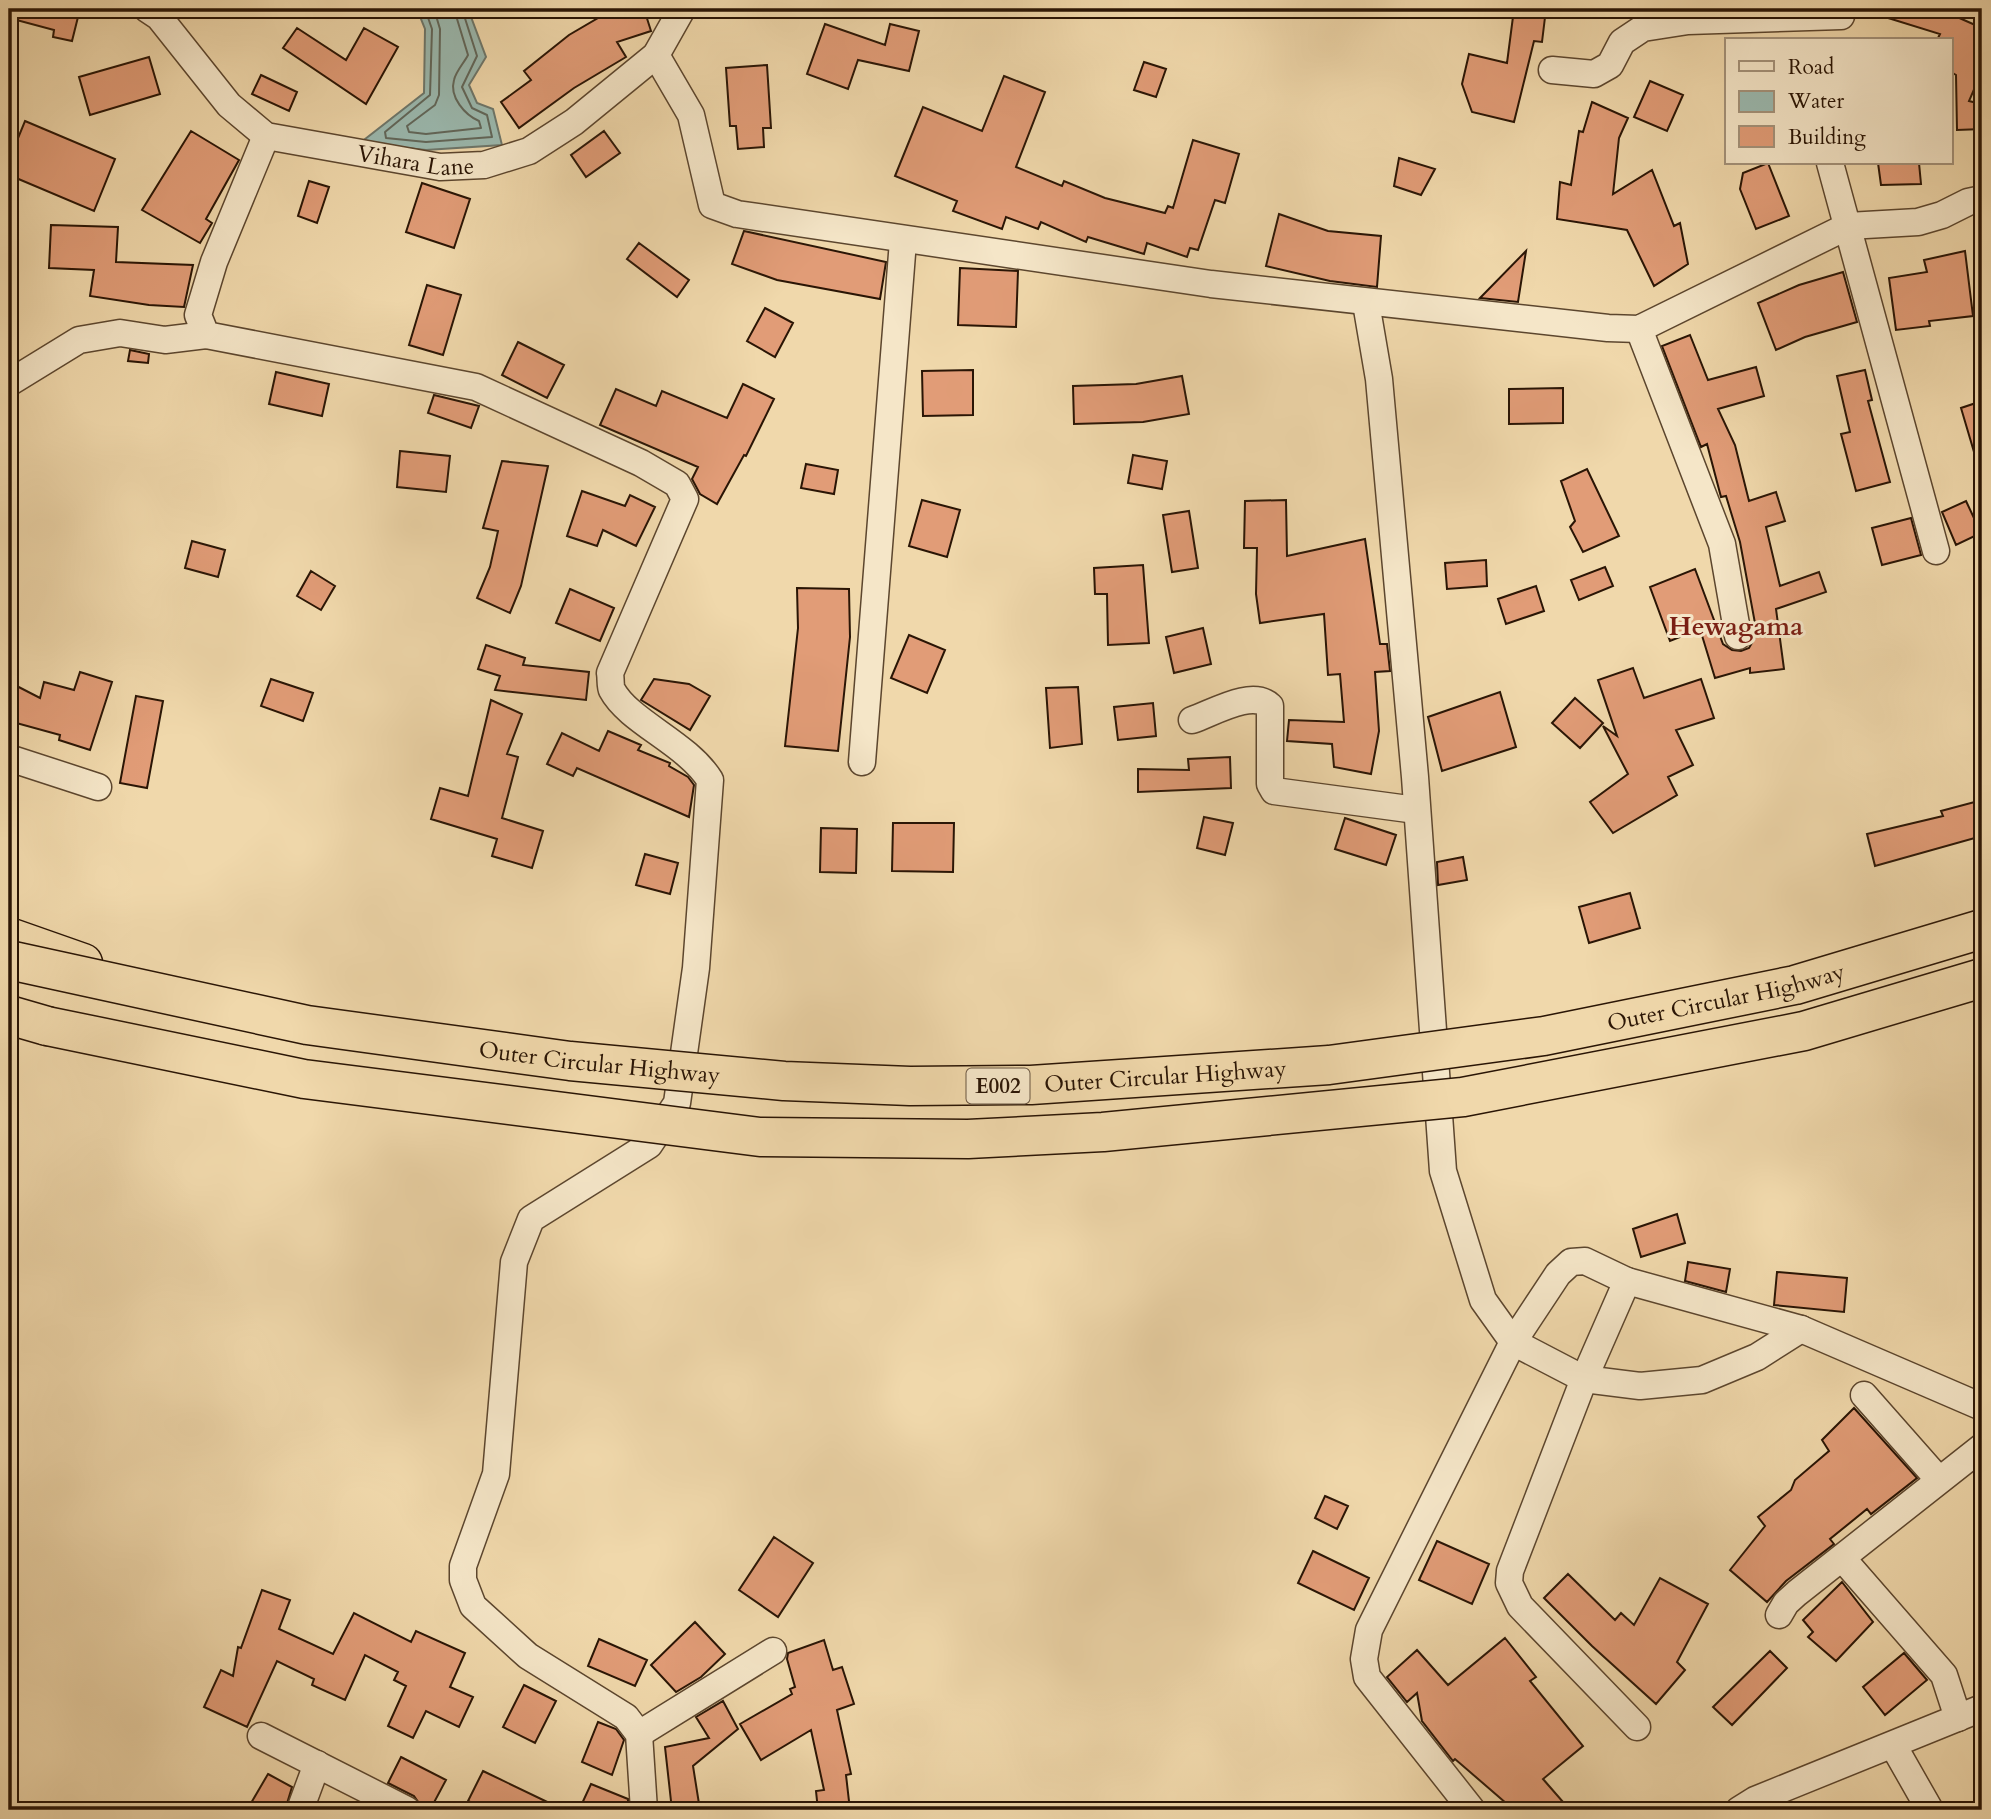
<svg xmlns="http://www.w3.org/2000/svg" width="1991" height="1819" font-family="Cardo,serif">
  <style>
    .water { fill: #9bb9af; stroke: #6e776b; stroke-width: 2 }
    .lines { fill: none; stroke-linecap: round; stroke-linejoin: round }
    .shore { stroke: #62675a; stroke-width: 2 }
    .building { fill: #e19c77; stroke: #2a1505; stroke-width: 2 }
    .street-casing { stroke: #5c462e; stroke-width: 29 }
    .highway-casing { stroke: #2a1505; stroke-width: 41 }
    .street { stroke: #f5e6c8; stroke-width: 26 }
    .highway { stroke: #f0d8ab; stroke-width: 38 }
    .highway-bridge-casing { stroke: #2a1505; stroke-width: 41; stroke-linecap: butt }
    .highway-bridge { stroke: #f0d8ab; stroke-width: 38 }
    .labels { text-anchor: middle; stroke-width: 6; stroke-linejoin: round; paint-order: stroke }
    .shield { fill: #f5e6c8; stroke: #675440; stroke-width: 2 }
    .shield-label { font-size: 21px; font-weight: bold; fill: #2a1505 }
    .street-label { font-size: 23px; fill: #2a1505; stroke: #f5e6c8 }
    .quarter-label { font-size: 26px; font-weight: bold; fill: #7a1f14; stroke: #f5e6c8 }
  </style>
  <rect width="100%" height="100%" fill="#f0d8ab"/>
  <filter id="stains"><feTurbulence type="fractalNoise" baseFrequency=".00286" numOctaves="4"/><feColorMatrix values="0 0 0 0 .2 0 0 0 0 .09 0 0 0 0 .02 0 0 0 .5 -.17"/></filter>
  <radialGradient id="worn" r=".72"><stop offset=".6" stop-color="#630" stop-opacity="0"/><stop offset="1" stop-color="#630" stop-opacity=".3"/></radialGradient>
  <path class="water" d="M 417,9 L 468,9 L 486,57 L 469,85 L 477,103 L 493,109 L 502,145 L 426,150 L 360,143 L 424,93 L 425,29 Z"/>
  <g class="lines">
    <path class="shore" d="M 425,9 L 432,29 L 430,95 L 385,132 L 386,138 L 426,142 L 492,137 L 487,115 L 472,108 L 462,87 L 477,56 L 462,9
      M 434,9 L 440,29 L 439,95 L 435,105 L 407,126 L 409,132 L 426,134 L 481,128 L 479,121 C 465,115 449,97 454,80 C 456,71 464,63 468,55 L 454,9"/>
  </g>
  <path class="building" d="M 9,9 L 62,9 L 79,13 L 72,41 L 53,37 L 54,30 L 9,18 Z
    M 621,9 L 644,9 L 651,31 L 617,42 L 626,57 L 574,88 L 519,128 L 501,102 L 531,80 L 524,71 L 569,35 L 605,14 Z
    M 1514,9 L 1546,9 L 1542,42 L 1534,41 L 1514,122 L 1472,112 L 1462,84 L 1469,54 L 1507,63 Z
    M 1873,9 L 1939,9 L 1982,28 L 1982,71 L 1969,101 L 1981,104 L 1982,129 L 1957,130 L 1956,75 L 1951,72 L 1951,40 L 1937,40 L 1940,34 L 1872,13 Z
    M 825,24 L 885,45 L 890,24 L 919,31 L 909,71 L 858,60 L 848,89 L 807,74 Z
    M 297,28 L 346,60 L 364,28 L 398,47 L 366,104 L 283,48 Z
    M 149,57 L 160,94 L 90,115 L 79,77 Z
    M 1144,62 L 1166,69 L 1156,97 L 1134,90 Z
    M 767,65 L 771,128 L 763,128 L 764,147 L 738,149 L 736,126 L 730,126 L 726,68 Z
    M 261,75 L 297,92 L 289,111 L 252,94 Z
    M 1004,76 L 1045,92 L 1016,167 L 1062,186 L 1064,181 L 1105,198 L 1165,213 L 1168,206 L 1173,208 L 1193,140 L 1239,154 L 1225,203 L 1215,200 L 1198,250 L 1190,248 L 1187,257 L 1147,243 L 1144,254 L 1088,237 L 1086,242 L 1041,222 L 1038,229 L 1006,217 L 1002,229 L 953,211 L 957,201 L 895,176 L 923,107 L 982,131 Z
    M 1650,81 L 1683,95 L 1667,131 L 1634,117 Z
    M 1592,102 L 1628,118 L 1619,138 L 1613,194 L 1652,170 L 1674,226 L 1680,223 L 1688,264 L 1654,286 L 1627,230 L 1557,219 L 1560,182 L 1571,185 L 1579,131 L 1583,132 Z
    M 25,121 L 115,159 L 94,211 L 9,175 L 9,160 Z
    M 191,131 L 239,160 L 206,219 L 212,223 L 200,243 L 142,210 Z
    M 604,131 L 620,153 L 586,177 L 571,155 Z
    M 1399,158 L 1435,169 L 1421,195 L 1394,186 Z
    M 1768,163 L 1789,216 L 1756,229 L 1740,189 L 1743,173 Z
    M 1878,163 L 1919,163 L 1921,184 L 1881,185 Z
    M 309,181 L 329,187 L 317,223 L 298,216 Z
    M 422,183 L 470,199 L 454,248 L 406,232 Z
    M 1279,214 L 1328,231 L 1381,236 L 1377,287 L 1330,281 L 1266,266 Z
    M 51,225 L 118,227 L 116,262 L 193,265 L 184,307 L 149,305 L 90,296 L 94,270 L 49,268 Z
    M 744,231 L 886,262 L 880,299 L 777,280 L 732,264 Z
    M 639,243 L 689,280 L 677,297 L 627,259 Z
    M 1526,251 L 1518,302 L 1480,298 Z
    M 1965,251 L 1973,316 L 1929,321 L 1930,326 L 1896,330 L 1889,278 L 1927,272 L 1924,260 Z
    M 960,268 L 1018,271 L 1016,327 L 958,325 Z
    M 1843,272 L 1857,322 L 1805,337 L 1776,350 L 1758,303 L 1799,285 Z
    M 427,285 L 461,295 L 443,355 L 409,345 Z
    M 765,308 L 793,323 L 775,357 L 747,341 Z
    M 1690,335 L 1708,380 L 1756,367 L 1764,396 L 1718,409 L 1735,445 L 1749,501 L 1776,492 L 1785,521 L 1766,527 L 1780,586 L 1819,572 L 1826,592 L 1776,609 L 1784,669 L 1750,673 L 1750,668 L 1715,678 L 1700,629 L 1670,641 L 1650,587 L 1695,569 L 1723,644 L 1732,650 L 1741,651 L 1749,648 L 1757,634 L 1740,542 L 1726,496 L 1721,497 L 1707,444 L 1701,447 L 1662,346 Z
    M 518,342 L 564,365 L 547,398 L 502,375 Z
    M 130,350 L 149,354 L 148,363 L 128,361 Z
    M 973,370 L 973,415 L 923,416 L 922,371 Z
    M 1865,370 L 1872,400 L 1868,401 L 1890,482 L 1856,491 L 1841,434 L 1850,432 L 1837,376 Z
    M 276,372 L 329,384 L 322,416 L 269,404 Z
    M 1182,376 L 1189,414 L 1143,422 L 1074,424 L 1073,386 L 1136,384 Z
    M 743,384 L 774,399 L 746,456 L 744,455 L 717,504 L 700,494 L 692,479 L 698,467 L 600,425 L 616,389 L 656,406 L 662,391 L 727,418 Z
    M 1563,388 L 1563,423 L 1509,424 L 1509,389 Z
    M 434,395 L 479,406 L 471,428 L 428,413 Z
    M 1982,401 L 1982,461 L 1977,462 L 1961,408 Z
    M 400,451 L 450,456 L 446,492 L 397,487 Z
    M 1133,455 L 1167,461 L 1162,489 L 1128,483 Z
    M 502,461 L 548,466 L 521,586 L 510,613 L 477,598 L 490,567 L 498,531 L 483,528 Z
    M 806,464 L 838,470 L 834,494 L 801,488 Z
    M 1587,469 L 1619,536 L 1583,552 L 1570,527 L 1575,521 L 1561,481 Z
    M 582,491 L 625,506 L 630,495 L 655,507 L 636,546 L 603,530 L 597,546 L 567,536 Z
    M 922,500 L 960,510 L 947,557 L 909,546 Z
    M 1286,500 L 1287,556 L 1365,539 L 1380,644 L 1387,644 L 1390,671 L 1375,672 L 1379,731 L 1371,774 L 1334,767 L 1332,744 L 1287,741 L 1289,720 L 1344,722 L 1340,674 L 1328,675 L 1324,614 L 1260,623 L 1256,594 L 1257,548 L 1244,548 L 1245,501 Z
    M 1966,501 L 1981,533 L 1956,545 L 1942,512 Z
    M 1189,511 L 1198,568 L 1172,572 L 1163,515 Z
    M 1911,518 L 1921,555 L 1882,565 L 1872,528 Z
    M 192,541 L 225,550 L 218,577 L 185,568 Z
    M 1486,560 L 1487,586 L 1447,589 L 1445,563 Z
    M 1143,565 L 1149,643 L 1108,645 L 1107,594 L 1095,594 L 1094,568 Z
    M 1605,567 L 1613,586 L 1579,600 L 1571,580 Z
    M 311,571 L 335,586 L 321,610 L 297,596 Z
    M 1536,586 L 1544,611 L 1506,624 L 1498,599 Z
    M 797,588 L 849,589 L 850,637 L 838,751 L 785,746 L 798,628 Z
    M 570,589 L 614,608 L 600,641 L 556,623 Z
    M 1203,628 L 1211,664 L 1174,673 L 1166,637 Z
    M 909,635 L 945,650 L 927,693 L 891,678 Z
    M 486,645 L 525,658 L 523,665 L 589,672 L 586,700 L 495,690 L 500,676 L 478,669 Z
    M 1633,668 L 1644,698 L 1701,679 L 1714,718 L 1676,730 L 1693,765 L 1668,777 L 1677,795 L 1613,833 L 1590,802 L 1628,774 L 1603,726 L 1617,736 L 1598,680 Z
    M 80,672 L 112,682 L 90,750 L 59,740 L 60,735 L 9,721 L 9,682 L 40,698 L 44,682 L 74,690 Z
    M 271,679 L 313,693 L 303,721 L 261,706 Z
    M 654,679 L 689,684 L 710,696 L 690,730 L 641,700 Z
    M 1078,687 L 1082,744 L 1050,748 L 1046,688 Z
    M 1500,692 L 1516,747 L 1442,771 L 1428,717 Z
    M 136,696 L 163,701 L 147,788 L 120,783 Z
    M 1575,698 L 1603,723 L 1580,748 L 1552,723 Z
    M 491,700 L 522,714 L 507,754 L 518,757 L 502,818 L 543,831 L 532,868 L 492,856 L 497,839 L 431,819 L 440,788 L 468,796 Z
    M 1153,703 L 1156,736 L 1118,740 L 1114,707 Z
    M 608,731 L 641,745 L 638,750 L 670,763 L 669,766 L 688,777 L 694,785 L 689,817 L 577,768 L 573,776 L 547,764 L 562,733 L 599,751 Z
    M 1230,757 L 1231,788 L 1138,792 L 1138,769 L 1189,770 L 1188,759 Z
    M 1982,800 L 1982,836 L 1875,866 L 1867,834 L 1943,816 L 1941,811 Z
    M 1204,817 L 1233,823 L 1225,855 L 1197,848 Z
    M 1345,818 L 1396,835 L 1386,865 L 1335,849 Z
    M 893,823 L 954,823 L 953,872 L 892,871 Z
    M 821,828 L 857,829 L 856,873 L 820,872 Z
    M 645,854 L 678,863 L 670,894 L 636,885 Z
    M 1463,857 L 1467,880 L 1438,885 L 1437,862 Z
    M 1630,893 L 1640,928 L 1589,943 L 1579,907 Z
    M 1677,1214 L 1685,1243 L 1641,1257 L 1633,1229 Z
    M 1688,1262 L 1730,1269 L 1726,1292 L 1685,1281 Z
    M 1777,1272 L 1847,1278 L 1844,1312 L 1774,1305 Z
    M 1854,1408 L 1917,1478 L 1871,1514 L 1867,1509 L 1830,1539 L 1834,1544 L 1786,1581 L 1767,1602 L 1730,1570 L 1765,1526 L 1758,1517 L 1791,1490 L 1795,1480 L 1829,1451 L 1822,1440 Z
    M 1325,1496 L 1348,1506 L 1337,1529 L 1315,1518 Z
    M 774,1537 L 813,1563 L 778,1617 L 739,1590 Z
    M 1437,1541 L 1489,1564 L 1472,1604 L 1419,1580 Z
    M 1313,1551 L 1369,1578 L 1354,1610 L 1298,1583 Z
    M 1568,1574 L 1615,1620 L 1621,1613 L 1634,1625 L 1660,1578 L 1708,1604 L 1677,1662 L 1685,1670 L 1656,1704 L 1592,1646 L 1544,1598 Z
    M 1842,1582 L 1873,1622 L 1836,1661 L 1808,1637 L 1813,1632 L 1803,1620 Z
    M 262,1590 L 290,1600 L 279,1629 L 333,1654 L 354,1613 L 411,1642 L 416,1631 L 465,1653 L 450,1687 L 473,1697 L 459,1727 L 426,1711 L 413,1738 L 388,1726 L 406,1686 L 394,1680 L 398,1672 L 365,1655 L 345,1700 L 312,1685 L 314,1679 L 277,1661 L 247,1727 L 204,1707 L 221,1670 L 233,1676 L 238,1647 L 241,1648 Z
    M 695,1622 L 725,1654 L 701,1677 L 676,1692 L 651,1665 Z
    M 1505,1638 L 1536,1677 L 1530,1681 L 1583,1746 L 1543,1779 L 1570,1810 L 1514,1810 L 1455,1759 L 1453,1761 L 1422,1721 L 1417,1693 L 1407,1702 L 1387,1677 L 1417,1650 L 1448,1685 Z
    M 599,1639 L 647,1660 L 635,1686 L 588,1666 Z
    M 824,1640 L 833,1670 L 842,1667 L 854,1704 L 837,1710 L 851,1774 L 846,1775 L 850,1810 L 818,1810 L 816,1791 L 824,1790 L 811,1730 L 761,1760 L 740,1724 L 792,1694 L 790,1689 L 795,1687 L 787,1659 L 788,1653 Z
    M 1770,1651 L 1787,1668 L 1732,1725 L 1713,1707 Z
    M 1904,1653 L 1927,1680 L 1885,1715 L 1863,1687 Z
    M 524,1685 L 556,1701 L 535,1743 L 503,1727 Z
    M 723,1701 L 738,1729 L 693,1766 L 700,1810 L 672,1810 L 665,1747 L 709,1738 L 696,1717 Z
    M 598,1722 L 616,1729 L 624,1740 L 612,1775 L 582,1762 Z
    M 401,1757 L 446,1780 L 430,1810 L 423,1809 L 414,1796 L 388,1783 Z
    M 483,1771 L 564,1810 L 488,1810 L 468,1801 Z
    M 268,1774 L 292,1787 L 285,1810 L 247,1810 Z
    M 591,1784 L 628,1799 L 628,1810 L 579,1810 Z"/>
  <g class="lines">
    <defs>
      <g id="street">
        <path id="s1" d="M 147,9 L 159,17 L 229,105 L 266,136 L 440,167 L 484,165 L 529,151 L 574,122 L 656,55 L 682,9"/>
        <path d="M 656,55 L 691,115 L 712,205 L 737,214 L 1211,284 L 1608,328 L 1639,329 L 1848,226 L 1918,222 L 1942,215 L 1968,202 L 1982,199"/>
        <path d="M 1552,70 L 1594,74 L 1610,65 L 1622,42 L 1643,28 L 1688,21 L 1841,16"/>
        <path d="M 266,136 L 214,262 L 198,315 L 206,335 L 476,387 L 641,463 L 677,484 L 685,499 L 610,673 C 611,678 610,686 612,690 C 629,722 687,743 710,780 L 696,968 L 677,1103 L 649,1145 L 531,1219 L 514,1262 L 496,1474 L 463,1566 L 463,1580 L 473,1606 L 528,1656 L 626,1717 L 639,1734 L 644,1810"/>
        <path d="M 1830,163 L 1936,551"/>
        <path d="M 1366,303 L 1379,379 L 1415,777 L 1443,1171 L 1483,1300 L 1513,1342 L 1584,1379 L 1640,1386 L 1702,1380 L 1757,1357 L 1801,1329"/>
        <path d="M 1639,329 L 1722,544 L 1738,636"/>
        <path d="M 9,383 L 79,340 L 120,333 L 165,340 L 206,335"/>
        <path d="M 1192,720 C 1213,713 1252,689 1270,706 L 1270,784 L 1274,791 L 1416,810"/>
        <path d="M 9,758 L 98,787"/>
        <path d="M 862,762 L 903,241"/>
        <path d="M 1627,1281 L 1584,1379 L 1510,1571 L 1509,1583 L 1520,1606 L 1637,1727"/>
        <path d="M 1864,1395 L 1939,1480"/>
        <path d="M 1842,1558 L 1944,1675 L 1958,1718"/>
        <path d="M 1779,1615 L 1786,1603 L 1797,1593 L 1982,1447"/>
        <path d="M 639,1734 L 773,1651"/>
        <path d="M 261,1736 L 407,1810"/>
        <path d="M 1893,1745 L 1930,1810"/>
        <path d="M 300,1810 L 317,1764"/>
        <path d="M 1472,1810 L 1367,1677 L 1364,1659 L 1369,1630 L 1513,1342 L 1558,1274 L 1571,1262 L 1585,1261 L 1627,1281 L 1801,1329 L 1982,1407"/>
        <path d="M 1739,1810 L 1755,1800 L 1982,1708"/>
      </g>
      <path id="highway" d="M 9,937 L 83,963
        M 9,1015 L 47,1026"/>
    </defs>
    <use href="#street" class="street-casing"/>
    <use href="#highway" class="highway-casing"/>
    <use href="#street" class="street"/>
    <use href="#highway" class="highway"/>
    <defs>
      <g id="highway-bridge">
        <path id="s2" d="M 9,960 L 307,1025 L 570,1061 L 784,1081 L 910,1086 L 1031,1085 L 1329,1065 L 1544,1036 L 1795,985 L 1982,929"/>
        <path d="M 47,1026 L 304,1079 L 760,1137 L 968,1139 L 1103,1132 L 1463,1097 L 1804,1031 L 1982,978"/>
      </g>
    </defs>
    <use href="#highway-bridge" class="highway-bridge-casing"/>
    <use href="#highway-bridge" class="highway-bridge"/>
  </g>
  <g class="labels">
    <rect class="shield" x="966.5" y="1068.5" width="63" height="35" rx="5"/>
    <g class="shield-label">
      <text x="998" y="1093">E002</text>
    </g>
    <g class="street-label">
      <text dy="8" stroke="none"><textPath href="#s1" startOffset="327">Vihara Lane</textPath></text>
      <text dy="8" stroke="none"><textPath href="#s2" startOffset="1734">Outer Circular Highway</textPath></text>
      <text dy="8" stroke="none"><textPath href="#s2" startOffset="600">Outer Circular Highway</textPath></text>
      <text dy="8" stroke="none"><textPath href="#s2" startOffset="1167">Outer Circular Highway</textPath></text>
    </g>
    <g class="quarter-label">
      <text x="1736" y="635">Hewagama</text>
    </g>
  </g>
  <rect width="1991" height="1819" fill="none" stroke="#f0d8ab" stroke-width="35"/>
  <rect x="10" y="10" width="1970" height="1798" fill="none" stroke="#2a1505" stroke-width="3.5"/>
  <rect x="18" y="18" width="1956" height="1784" fill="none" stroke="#2a1505" stroke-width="2"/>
  <rect x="1725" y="38" width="228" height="126" fill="#f5e6c8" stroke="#a4927a" stroke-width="2"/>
  <rect x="1739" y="61" width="35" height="10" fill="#f5e6c8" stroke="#a4927a" stroke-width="2"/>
  <text x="1788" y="74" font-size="21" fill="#2a1505">Road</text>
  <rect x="1739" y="91" width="35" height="21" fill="#9bb9af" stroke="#a4927a" stroke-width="2"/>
  <text x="1788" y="108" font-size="21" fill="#2a1505">Water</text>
  <rect x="1739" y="126" width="35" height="21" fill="#e19c77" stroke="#a4927a" stroke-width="2"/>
  <text x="1788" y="144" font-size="21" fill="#2a1505">Building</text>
  <rect width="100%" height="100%" filter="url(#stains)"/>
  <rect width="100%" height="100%" fill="url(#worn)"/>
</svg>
